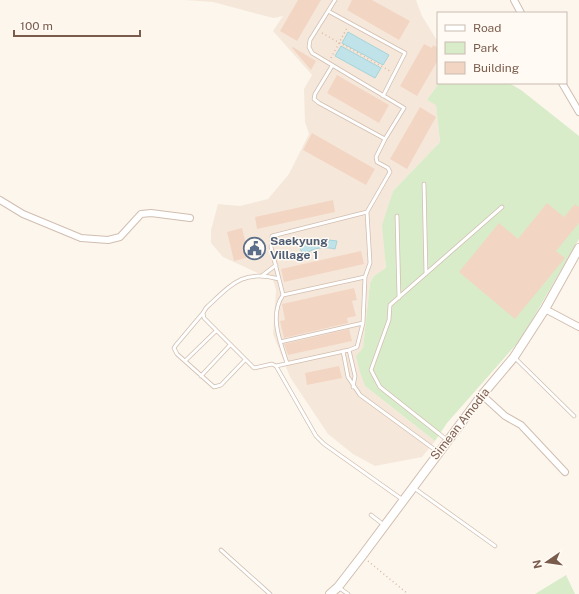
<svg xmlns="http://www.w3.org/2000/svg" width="579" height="594" font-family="'Public Sans',sans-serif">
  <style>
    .residential { fill: #f5e8da }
    .green { fill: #d8ecc9 }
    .water { fill: #bfe3e8; stroke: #a5d3da }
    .building { fill: #f3d5c3 }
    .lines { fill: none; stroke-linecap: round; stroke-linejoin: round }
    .service-casing { stroke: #d1beb0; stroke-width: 4.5 }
    .minor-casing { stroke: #d1beb0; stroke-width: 8 }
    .tertiary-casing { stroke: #d1beb0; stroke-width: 10 }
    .path { stroke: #d9b8a5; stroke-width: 1.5; stroke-dasharray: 1 3; stroke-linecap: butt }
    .service { stroke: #fff; stroke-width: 3 }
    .minor { stroke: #fff; stroke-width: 6 }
    .tertiary { stroke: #fff; stroke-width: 8 }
    .labels { text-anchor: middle; stroke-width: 3; stroke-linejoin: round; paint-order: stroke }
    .service-label { font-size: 12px; font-weight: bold; fill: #4e5e75; stroke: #fffaf3; text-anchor: start }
    .street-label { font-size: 12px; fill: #7a5c4d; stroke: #fffaf3 }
  </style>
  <rect width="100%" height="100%" fill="#fdf6ec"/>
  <path class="residential" d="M 185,0 L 416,0 L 422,16 L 438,42 L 439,83 L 427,100 L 436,104 L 440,142 L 393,191 L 383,225 L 386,269 L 374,276 L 370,283 L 363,348 L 365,386 L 435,441 L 422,457 L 375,466 L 353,454 L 328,434 L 290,377 L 273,334 L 276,290 L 273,280 L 223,257 L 211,243 L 211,230 L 218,204 L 240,206 L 268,199 L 289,174 L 309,134 L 305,122 L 304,89 L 312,75 L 273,31 L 283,16 L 273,18 L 213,2 Z"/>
  <path class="green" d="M 439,83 L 509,83 L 521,90 L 579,136 L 579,239 L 521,339 L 447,423 L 435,441 L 365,386 L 360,372 L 356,356 L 363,348 L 370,283 L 374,276 L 386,268 L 382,225 L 393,191 L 440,142 L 436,105 L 427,100 Z
    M 566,575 L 575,594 L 535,594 Z"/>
  <path class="water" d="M 348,32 L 389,55 L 383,65 L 342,43 Z
    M 341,46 L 381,68 L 375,78 L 335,56 Z
    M 320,239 L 337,241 L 335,249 C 322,246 314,248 303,255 L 299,246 Z"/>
  <path class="building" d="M 298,0 L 321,0 L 297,41 L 280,31 Z
    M 352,0 L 372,0 L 410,21 L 399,40 L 347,10 Z
    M 424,44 L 432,48 L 433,45 L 438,48 L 438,60 L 417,96 L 400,86 Z
    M 293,47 L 316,61 L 311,70 L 292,48 Z
    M 337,75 L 389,105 L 379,123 L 327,93 Z
    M 420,107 L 436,117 L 407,169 L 390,159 Z
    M 312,133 L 375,169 L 366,185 L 303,150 Z
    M 333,200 L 335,212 L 257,229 L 255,217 Z
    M 547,203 L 564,217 L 575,204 L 579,207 L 579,223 L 556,251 L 565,258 L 515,319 L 459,272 L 499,223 L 518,239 Z
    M 242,228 L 249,257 L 234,261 L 227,232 Z
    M 361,251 L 364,264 L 284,282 L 281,269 Z
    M 354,288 L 357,300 L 352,301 L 356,316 L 347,318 L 348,323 L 284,338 L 280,321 L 285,320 L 282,304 Z
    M 349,329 L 352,341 L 288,355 L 284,344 Z
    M 339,366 L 342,378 L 307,385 L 305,373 Z"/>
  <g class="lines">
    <defs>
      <path id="service" d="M 335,0 L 310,40 L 309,47 L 312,53 L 404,108 L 385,139
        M 328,11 L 405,53 L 383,96
        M 424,184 L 426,274
        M 397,216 L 399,298
        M 263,275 L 276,265
        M 279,279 C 242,269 231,285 206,308 L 203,313 L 204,318 L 254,368 L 272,364 L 276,366 L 316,436 L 324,444 L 403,500
        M 283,295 L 271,247 L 272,236 L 367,212
        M 203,313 L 176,345 L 174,348 L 177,354 L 214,387 L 221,385 L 245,360
        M 280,342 L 363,323
        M 349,350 L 355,376 L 353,387
        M 343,351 L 348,377 L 360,395 L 438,452
        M 514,357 L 574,416
        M 185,361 L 216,331
        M 287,363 C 280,342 269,315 283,295 L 365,277
        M 276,366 L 349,350 L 357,347 L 363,323 L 365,277 L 370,263 L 367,212 L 390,172 L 388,168 L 377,162 L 376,157 L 385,139 L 319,103 L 314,99 L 315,94 L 332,66
        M 201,376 L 230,345
        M 447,440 L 380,387 L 371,370 L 389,320 L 390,305 L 502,207
        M 414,488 L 495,546
        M 371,515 L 384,525
        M 221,550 L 270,594
        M 338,587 L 348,594"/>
      <path id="minor" d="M 514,0 L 521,13
        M 562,83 L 579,112
        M 0,200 L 23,214 L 81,238 L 108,240 L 120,237 L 141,214 L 151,213 L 190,218
        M 545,309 L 579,327
        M 482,395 L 505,416 L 521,425 L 565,472"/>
      <path id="tertiary" d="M 330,594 L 338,587 L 362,556 L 482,395 L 514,357 L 545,309 L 579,248"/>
    </defs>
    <use href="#service" class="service-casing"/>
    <use href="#minor" class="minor-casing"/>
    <use href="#tertiary" class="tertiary-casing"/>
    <path class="path" d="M 322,33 L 390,71
      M 331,58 L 347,28
      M 368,561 L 408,594"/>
    <use href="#service" class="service"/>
    <use href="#minor" class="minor"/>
    <use href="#tertiary" class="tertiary"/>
  </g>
  <defs>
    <symbol id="civic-ring" viewBox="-11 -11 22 22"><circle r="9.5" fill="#fffaf3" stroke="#5c6f8a" stroke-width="1.5"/><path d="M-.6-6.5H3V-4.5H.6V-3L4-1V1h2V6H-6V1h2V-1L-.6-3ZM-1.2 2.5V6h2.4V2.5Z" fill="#5c6f8a"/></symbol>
  </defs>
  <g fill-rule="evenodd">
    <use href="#civic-ring" x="242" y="236" width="25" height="25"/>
  </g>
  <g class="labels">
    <g class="service-label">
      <text x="270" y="245">Saekyung<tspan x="270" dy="14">Village 1</tspan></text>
    </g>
    <g class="street-label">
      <text transform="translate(460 424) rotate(-52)" y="4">Simean Amodia</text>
    </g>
  </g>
  <rect x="437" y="12" width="130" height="72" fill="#fffaf3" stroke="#cabbb1"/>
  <rect x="445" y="25" width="20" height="6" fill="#ffffff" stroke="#cabbb1"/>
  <text x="473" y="32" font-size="12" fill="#7a5c4d">Road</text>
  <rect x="445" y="42" width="20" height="12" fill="#d8ecc9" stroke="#cabbb1"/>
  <text x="473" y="52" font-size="12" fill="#7a5c4d">Park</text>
  <rect x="445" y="62" width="20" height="12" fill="#f3d5c3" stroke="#cabbb1"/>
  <text x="473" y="72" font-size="12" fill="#7a5c4d">Building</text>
  <g transform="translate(547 562) rotate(257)" stroke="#fffaf3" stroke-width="3" paint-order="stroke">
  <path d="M0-3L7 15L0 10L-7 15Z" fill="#7a5c4d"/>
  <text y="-6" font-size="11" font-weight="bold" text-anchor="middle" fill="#7a5c4d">N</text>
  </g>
  <path d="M14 30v6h126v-6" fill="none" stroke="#7a5c4d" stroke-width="2"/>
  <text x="20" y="30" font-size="12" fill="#7a5c4d" stroke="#fffaf3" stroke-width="3" paint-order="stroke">100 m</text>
</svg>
